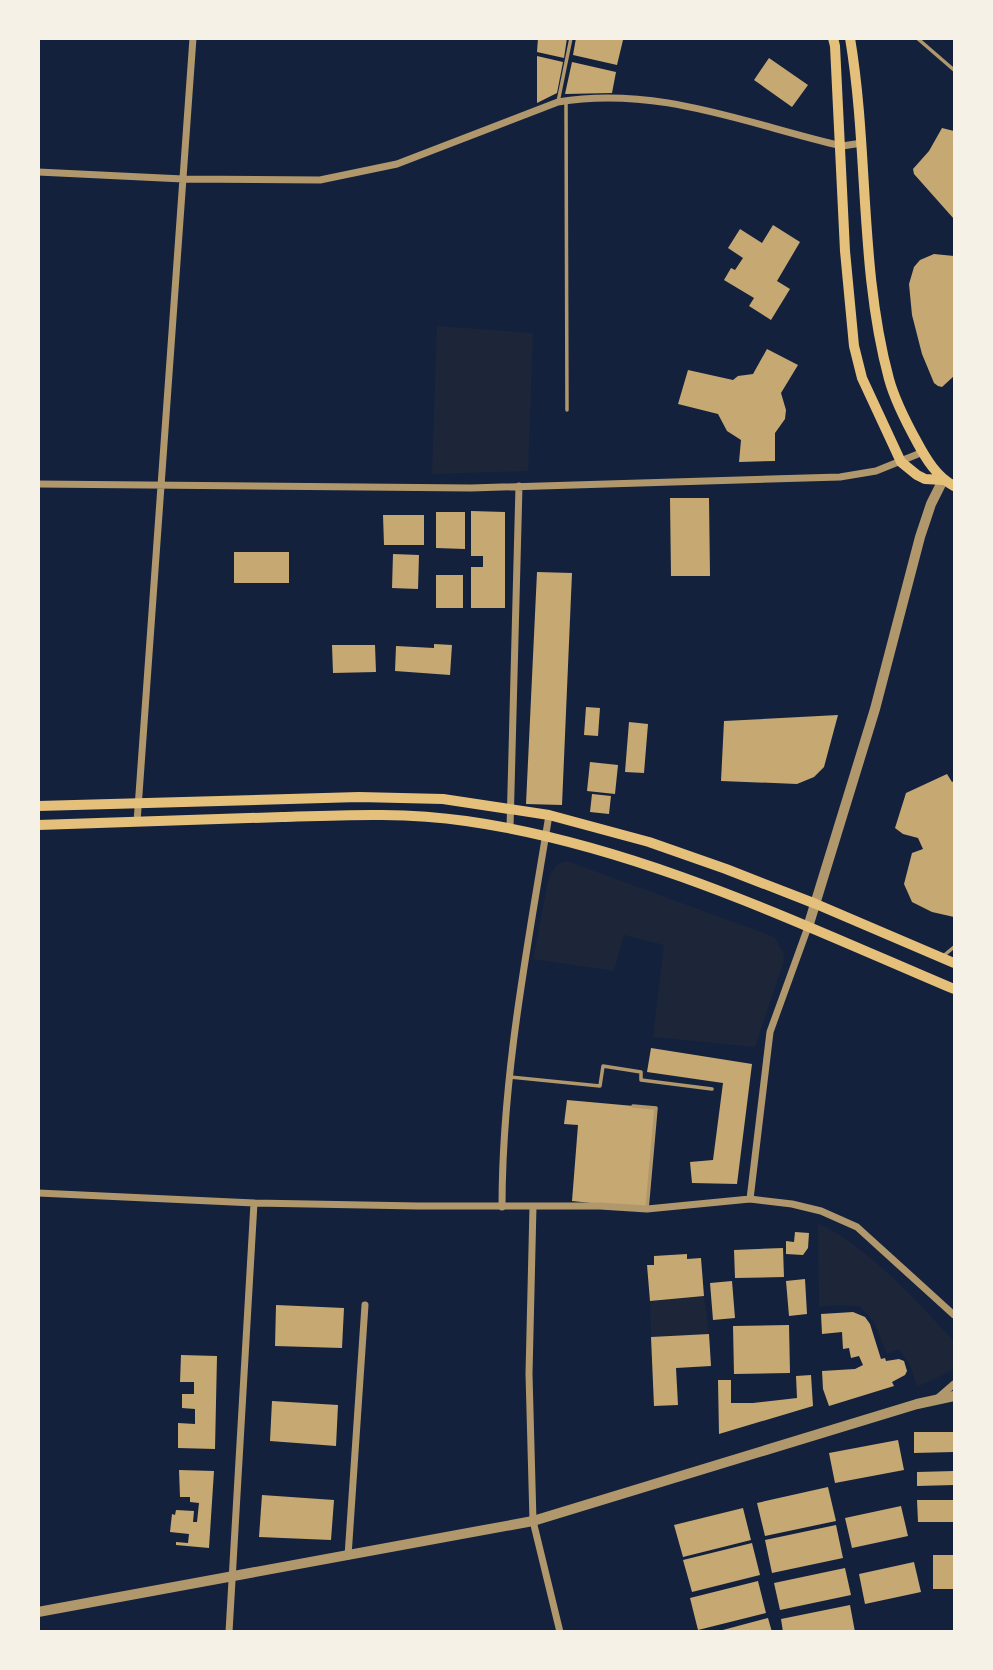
<svg xmlns="http://www.w3.org/2000/svg" width="993" height="1670" font-family="Signika,sans-serif">
  <style>
    .green { fill: #1d2539 }
    .building { fill: #c6a872 }
    .lines { fill: none; stroke-linecap: round; stroke-linejoin: round }
    .service { stroke: #b1986c; stroke-width: 3.5 }
    .minor { stroke: #b1986c; stroke-width: 7 }
    .tertiary { stroke: #b1986c; stroke-width: 10 }
    .secondary { stroke: #e5c07b; stroke-width: 10 }
  </style>
  <rect width="100%" height="100%" fill="#14213d"/>
  <path class="green" d="M 437,326 L 533,333 L 528,471 L 432,474 Z
    M 567,861 L 774,937 L 783,952 L 784,961 L 755,1047 L 653,1037 L 664,945 L 624,935 L 614,971 L 533,959 L 548,881 C 552,871 555,863 567,861 Z
    M 818,1223 C 872,1250 913,1298 954,1341 L 954,1367 L 952,1370 L 917,1387 L 911,1367 L 899,1349 L 887,1354 L 874,1322 L 859,1306 L 837,1305 L 819,1307 Z
    M 704,1296 L 709,1334 L 651,1337 L 650,1301 Z"/>
  <path class="building" d="M 538,38 L 567,38 L 564,58 L 537,52 Z
    M 576,38 L 623,40 L 617,65 L 573,55 Z
    M 537,56 L 563,62 L 557,93 L 537,103 Z
    M 769,58 L 808,85 L 792,107 L 754,80 Z
    M 572,62 L 616,72 L 612,93 L 565,94 Z
    M 942,128 L 954,131 L 954,219 L 914,174 L 913,169 L 929,151 Z
    M 773,225 L 800,242 L 777,281 L 790,289 L 771,320 L 749,306 L 754,298 L 724,280 L 731,268 L 735,270 L 743,258 L 728,248 L 740,229 L 762,243 Z
    M 934,254 L 954,256 L 954,376 L 942,387 L 938,386 L 934,383 L 922,354 L 912,315 L 909,284 L 914,267 L 920,260 Z
    M 767,349 L 798,365 L 781,393 L 786,410 L 785,419 L 775,433 L 775,461 L 739,462 L 741,440 L 727,431 L 718,414 L 678,404 L 688,370 L 733,380 L 738,376 L 753,374 Z
    M 670,498 L 709,498 L 710,576 L 671,576 Z
    M 471,511 L 505,512 L 505,608 L 471,608 L 471,567 L 483,567 L 483,556 L 471,556 Z
    M 436,512 L 465,512 L 465,549 L 436,548 Z
    M 383,515 L 424,515 L 424,545 L 384,545 Z
    M 234,552 L 289,552 L 289,583 L 234,583 Z
    M 393,554 L 419,555 L 418,589 L 392,588 Z
    M 537,572 L 572,573 L 562,805 L 526,804 Z
    M 436,575 L 463,575 L 463,608 L 436,608 Z
    M 434,644 L 452,645 L 450,675 L 395,671 L 396,646 L 434,648 Z
    M 332,645 L 375,645 L 376,672 L 333,673 Z
    M 586,707 L 600,708 L 598,736 L 584,735 Z
    M 838,715 L 824,767 L 814,777 L 797,784 L 721,781 L 724,721 Z
    M 629,722 L 648,724 L 644,773 L 625,772 Z
    M 590,762 L 618,765 L 615,794 L 587,791 Z
    M 947,774 L 952,782 L 954,781 L 954,917 L 932,912 L 912,902 L 904,884 L 912,853 L 923,849 L 918,838 L 903,834 L 895,828 L 906,793 Z
    M 592,794 L 611,796 L 609,814 L 590,812 Z
    M 651,1048 L 752,1064 L 737,1184 L 692,1183 L 690,1162 L 713,1160 L 723,1083 L 647,1072 Z
    M 567,1100 L 656,1108 L 647,1209 L 572,1201 L 578,1125 L 564,1124 Z
    M 795,1232 L 809,1233 L 808,1248 L 803,1255 L 786,1254 L 786,1241 L 794,1242 Z
    M 783,1248 L 784,1277 L 735,1278 L 734,1250 Z
    M 687,1254 L 687,1259 L 701,1258 L 704,1296 L 650,1301 L 647,1265 L 654,1265 L 654,1256 Z
    M 805,1279 L 807,1314 L 789,1316 L 786,1281 Z
    M 732,1281 L 735,1318 L 713,1320 L 710,1283 Z
    M 276,1305 L 344,1308 L 342,1348 L 275,1346 Z
    M 853,1312 L 865,1317 L 870,1324 L 881,1359 L 885,1358 L 886,1361 L 899,1359 L 904,1361 L 907,1371 L 905,1375 L 892,1382 L 894,1386 L 829,1406 L 823,1389 L 822,1371 L 855,1369 L 863,1365 L 859,1356 L 851,1358 L 849,1348 L 843,1349 L 842,1332 L 822,1334 L 821,1314 Z
    M 789,1325 L 790,1373 L 734,1374 L 733,1326 Z
    M 709,1334 L 711,1366 L 676,1368 L 678,1405 L 654,1406 L 651,1337 Z
    M 181,1355 L 217,1356 L 215,1449 L 178,1448 L 178,1423 L 195,1424 L 195,1409 L 182,1408 L 182,1394 L 194,1394 L 194,1382 L 180,1382 Z
    M 811,1375 L 813,1406 L 719,1434 L 718,1380 L 731,1380 L 731,1403 L 753,1403 L 797,1398 L 796,1376 Z
    M 272,1401 L 338,1405 L 336,1446 L 270,1441 Z
    M 914,1432 L 954,1432 L 954,1452 L 914,1453 Z
    M 898,1440 L 904,1470 L 835,1483 L 829,1453 Z
    M 179,1470 L 214,1471 L 209,1548 L 176,1545 L 176,1542 L 188,1543 L 189,1534 L 170,1532 L 172,1514 L 175,1515 L 176,1510 L 194,1511 L 193,1522 L 197,1522 L 199,1503 L 190,1502 L 190,1497 L 180,1497 Z
    M 954,1471 L 954,1485 L 917,1486 L 917,1472 Z
    M 828,1487 L 836,1521 L 765,1536 L 757,1503 Z
    M 262,1495 L 334,1500 L 331,1540 L 259,1537 Z
    M 917,1500 L 954,1500 L 954,1522 L 918,1522 Z
    M 901,1506 L 908,1536 L 852,1548 L 845,1518 Z
    M 743,1508 L 751,1540 L 683,1557 L 674,1525 Z
    M 836,1525 L 843,1558 L 772,1573 L 765,1540 Z
    M 752,1543 L 760,1575 L 692,1592 L 683,1560 Z
    M 933,1555 L 954,1555 L 954,1589 L 933,1589 Z
    M 914,1562 L 921,1592 L 865,1604 L 859,1574 Z
    M 845,1568 L 851,1595 L 780,1610 L 774,1583 Z
    M 758,1581 L 766,1613 L 698,1630 L 690,1598 Z
    M 850,1605 L 855,1632 L 783,1632 L 781,1619 Z
    M 768,1618 L 772,1632 L 719,1632 L 719,1631 Z"/>
  <g class="lines">
    <path class="service" d="M 917,38 L 954,70
      M 558,102 L 571,38
      M 566,103 L 567,410
      M 942,957 L 954,947
      M 510,1077 L 600,1086 L 603,1066 L 641,1072 L 641,1080 L 712,1089
      M 633,1106 L 656,1108 L 647,1209"/>
    <path class="minor" d="M 38,172 L 183,179 L 320,180 L 397,164 L 558,102 C 657,85 747,124 842,146 L 862,143
      M 38,484 L 471,488 L 840,477 L 876,471 L 923,452
      M 137,822 L 193,38
      M 510,828 L 519,486
      M 38,1193 L 254,1203 L 418,1206 L 600,1206 L 647,1209 L 750,1199 L 792,1204 L 821,1211 L 857,1227 L 954,1315
      M 750,1199 L 770,1032 L 808,927
      M 533,1206 L 529,1374 L 533,1521 L 560,1632
      M 502,1207 C 502,1076 528,944 549,815
      M 939,1397 L 954,1384
      M 348,1556 L 365,1305
      M 229,1632 L 254,1203"/>
    <path class="tertiary" d="M 808,927 L 875,709 L 920,537 L 931,504 L 943,480
      M 38,1612 L 533,1521 L 917,1404 L 954,1396"/>
    <path class="secondary" d="M 833,38 L 835,46 L 845,251 L 854,346 L 862,378 L 901,462 L 917,475 L 925,479 L 943,480
      M 850,38 C 869,151 859,268 889,379 C 895,401 906,422 917,442 C 926,459 937,477 954,486
      M 38,806 L 359,797 L 443,799 L 549,815 L 649,842 L 726,869 L 816,904 L 954,963
      M 38,825 C 120,823 201,819 282,817 C 344,815 405,812 466,821 C 636,845 798,923 954,989"/>
  </g>
  <rect width="993" height="1670" fill="none" stroke="#f6f1e7" stroke-width="80"/>
</svg>
